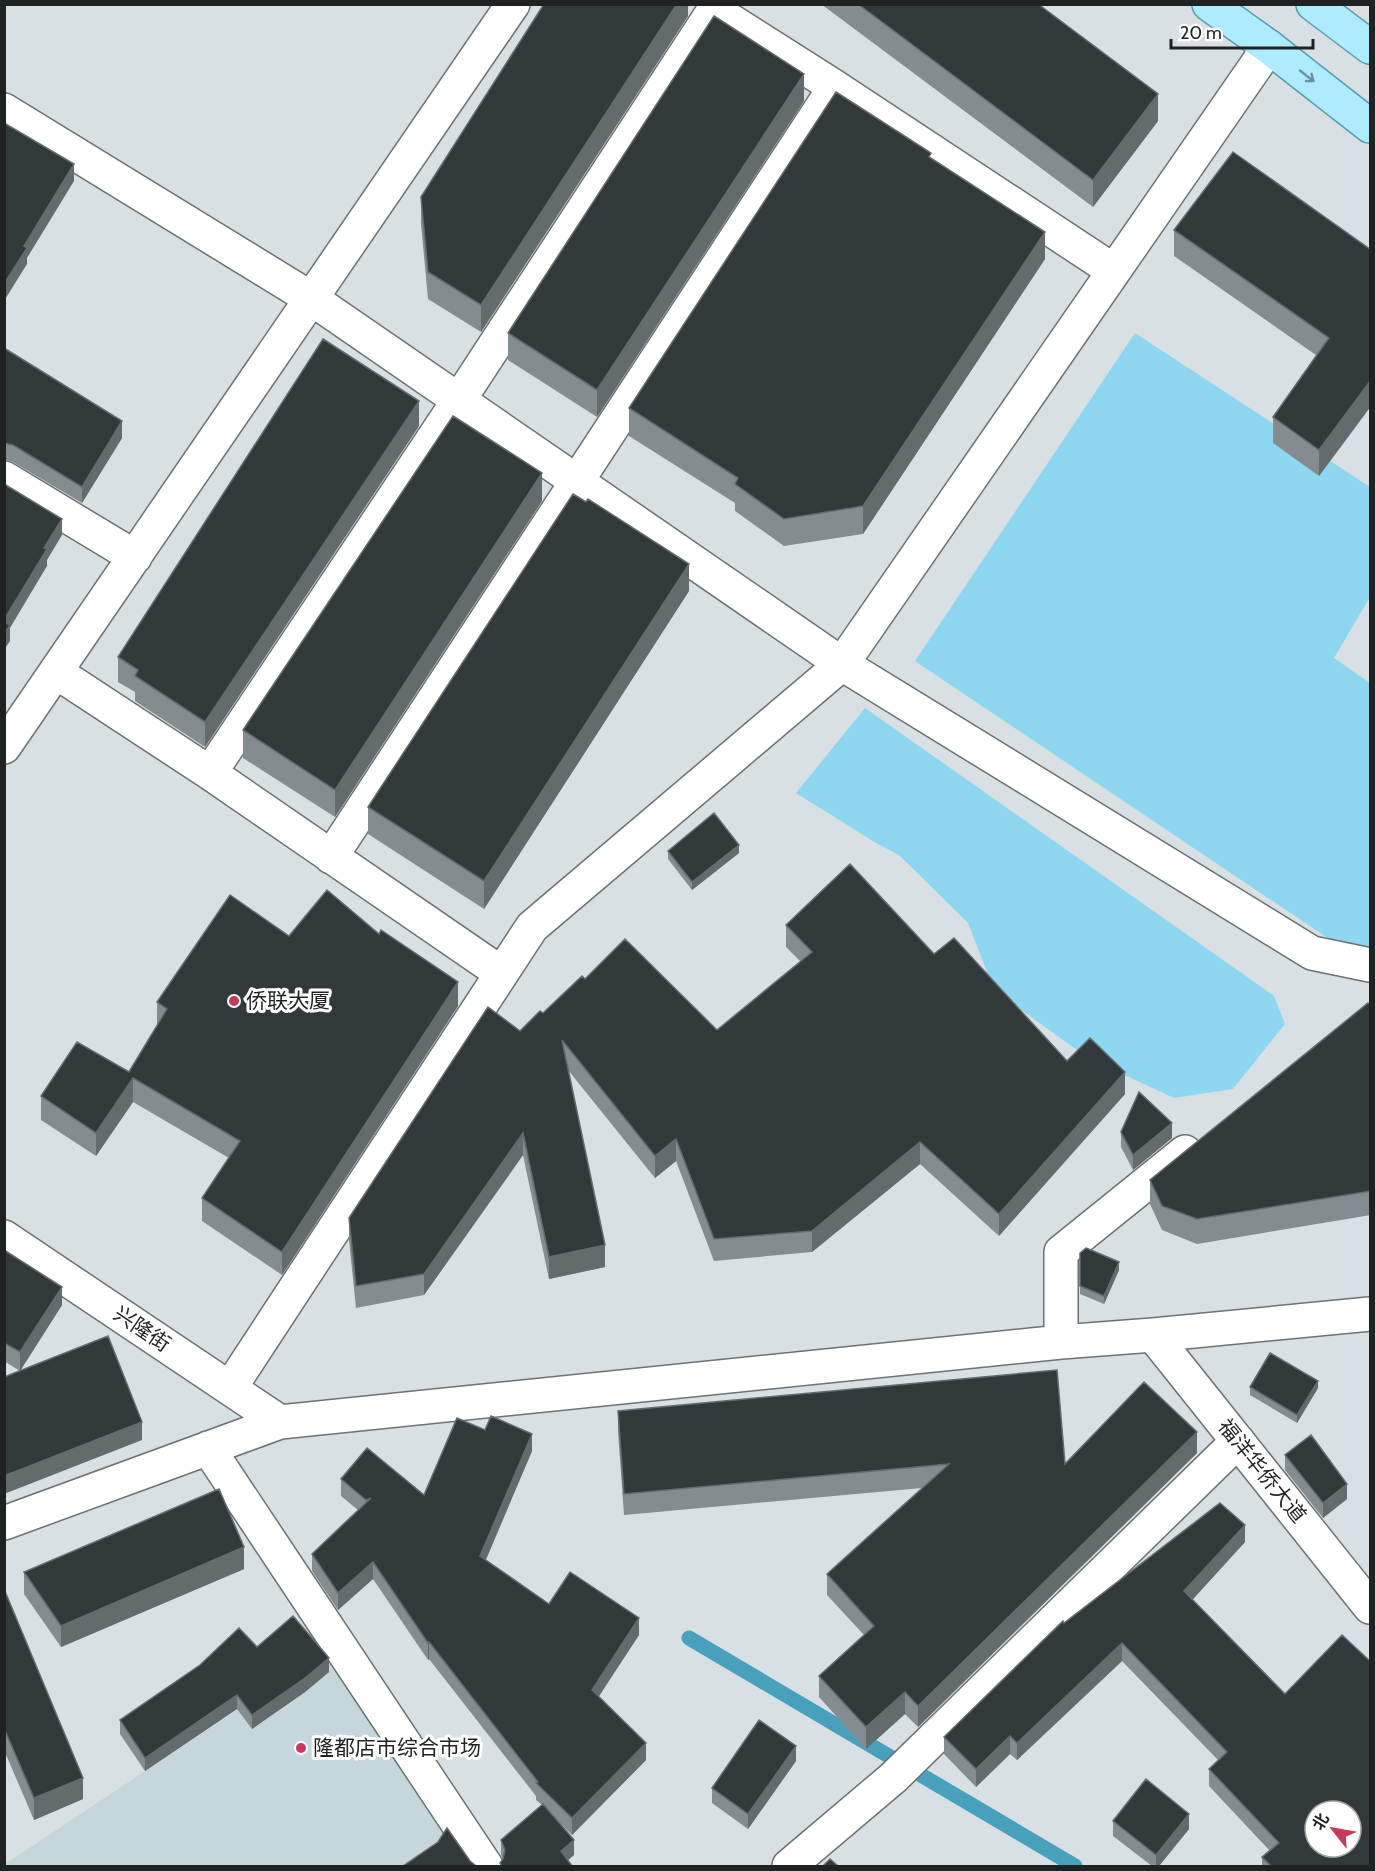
<svg xmlns="http://www.w3.org/2000/svg" width="1375" height="1871" font-family="Cabin,'Noto Sans SC',sans-serif">
  <style>
    .built { fill: #c5d6dc }
    .green { fill: #8ed7f0 }
    .lines { fill: none; stroke-linecap: round; stroke-linejoin: round }
    .stream { stroke: #47a1bc; stroke-width: 15 }
    .minor-casing { stroke: #6a7274; stroke-width: 36 }
    .major-casing { stroke: #589cb1; stroke-width: 36 }
    .minor { stroke: #fff; stroke-width: 33 }
    .major { stroke: #adebfe; stroke-width: 33 }
    .wall { fill: #858c8f }
    .shaded-wall { fill: #646b6d }
    .building { fill: #32393b; stroke: #646b6d; stroke-width: 1.5; fill-rule: evenodd }
    .oneway { stroke: #6d919b }
    .poi-dot { fill: #c7385a; stroke: #fff; stroke-width: 2 }
    .labels { text-anchor: middle; stroke-width: 6; stroke-linejoin: round; paint-order: stroke }
    .poi-label { font-size: 21px; fill: #1f2223; stroke: #fff; text-anchor: start }
    .street-label { font-size: 21px; fill: #1f2223; stroke: #fff }
  </style>
  <rect width="100%" height="100%" fill="#d8e0e3"/>
  <path class="built" d="M 353,1633 L 494,1866 L 5,1866 L 5,1864 Z"/>
  <path class="green" d="M 1135,333 L 1370,487 L 1370,597 L 1334,658 L 1370,683 L 1370,953 L 1353,955 L 915,661 Z
    M 865,708 L 1274,996 L 1285,1024 L 1233,1089 L 1174,1098 L 1088,1058 L 994,990 L 968,923 L 899,855 L 876,843 L 796,793 Z"/>
  <g class="lines">
    <path class="stream" d="M 689,1638 L 1075,1866"/>
    <defs>
      <path id="minor" d="M 4,110 L 312,299 L 842,664 L 1312,953 L 1370,965
        M 4,478 L 135,557
        M 56,672 L 210,773 L 501,973
        M 4,747 L 513,4
        M 210,773 L 459,400 L 714,10 L 835,87
        M 331,857 L 835,87 L 1114,271
        M 4,1237 L 280,1422
        M 1153,1335 L 1370,1607
        M 1061,1342 L 1061,1252 L 1185,1152
        M 230,1388 L 532,927 L 842,664 L 1269,47
        M 208,1448 L 486,1866
        M 4,1523 L 280,1422 L 1061,1342 L 1153,1335 L 1370,1314
        M 789,1866 L 893,1778 L 1238,1441"/>
      <path id="major" d="M 1209,4 L 1269,47 L 1370,126
        M 1313,4 L 1370,47"/>
    </defs>
    <use href="#minor" class="minor-casing"/>
    <use href="#major" class="major-casing"/>
    <use href="#minor" class="minor"/>
    <use href="#major" class="major"/>
  </g>
  <path class="wall" d="M 688,4 L 688,16 L 481,332 L 428,299 L 421,224 L 421,197 Z
    M 821,4 L 1038,4 L 1158,121 L 1093,207 Z
    M 804,101 L 597,417 L 508,360 L 508,333 Z
    M 931,158 L 1045,259 L 863,534 L 784,546 L 735,511 L 735,503 L 629,436 L 629,408 Z
    M 1174,230 L 1371,250 L 1371,406 L 1319,476 L 1273,443 L 1273,417 L 1316,355 L 1174,256 Z
    M 4,348 L 122,438 L 82,503 L 13,462 L 4,459 Z
    M 419,426 L 205,747 L 135,701 L 135,692 L 118,682 L 118,657 Z
    M 542,501 L 335,817 L 243,758 L 243,730 Z
    M 689,591 L 484,909 L 368,834 L 368,807 Z
    M 668,851 L 739,853 L 692,890 L 668,859 Z
    M 786,925 L 934,954 L 1067,1061 L 1125,1094 L 999,1236 L 920,1164 L 812,1252 L 714,1261 L 676,1161 L 655,1178 L 568,1070 L 605,1267 L 549,1279 L 523,1155 L 424,1295 L 356,1308 L 349,1240 L 349,1218 L 520,1031 L 585,979 L 717,1030 L 801,962 L 786,947 Z
    M 289,936 L 458,1006 L 282,1275 L 202,1221 L 202,1198 L 229,1158 L 133,1102 L 96,1156 L 41,1120 L 41,1096 L 129,1072 L 157,1025 L 157,1002 Z
    M 1371,1005 L 1371,1215 L 1197,1244 L 1162,1230 L 1150,1204 L 1150,1180 Z
    M 1121,1132 L 1172,1138 L 1133,1170 L 1121,1147 Z
    M 4,1250 L 62,1305 L 20,1371 L 4,1361 Z
    M 1080,1253 L 1119,1270 L 1104,1304 L 1080,1294 Z
    M 1250,1387 L 1318,1388 L 1297,1423 L 1250,1395 Z
    M 618,1411 L 1065,1464 L 1197,1453 L 918,1727 L 905,1714 L 866,1749 L 819,1697 L 819,1676 L 864,1635 L 827,1595 L 827,1574 L 922,1488 L 624,1515 L 618,1432 Z
    M 532,1451 L 486,1560 L 549,1604 L 639,1635 L 598,1696 L 646,1760 L 572,1835 L 557,1820 L 574,1855 L 568,1860 L 572,1866 L 500,1866 L 500,1863 L 503,1859 L 501,1855 L 501,1840 L 542,1805 L 536,1800 L 536,1796 L 429,1659 L 428,1660 L 373,1579 L 338,1610 L 312,1571 L 312,1554 L 358,1510 L 341,1496 L 341,1479 L 424,1495 Z
    M 1285,1455 L 1347,1499 L 1323,1518 L 1285,1470 Z
    M 1245,1542 L 1192,1600 L 1371,1866 L 1262,1866 L 1262,1857 L 1270,1851 L 1209,1786 L 1209,1769 L 1218,1760 L 1122,1661 L 1017,1760 L 1010,1754 L 976,1787 L 944,1754 L 944,1737 L 1064,1623 Z
    M 244,1569 L 61,1647 L 24,1594 L 24,1572 Z
    M 4,1589 L 83,1799 L 34,1820 L 4,1750 Z
    M 257,1647 L 329,1672 L 305,1692 L 252,1729 L 237,1709 L 145,1771 L 120,1734 L 120,1720 Z
    M 796,1761 L 748,1829 L 712,1803 L 712,1788 Z
    M 1113,1821 L 1189,1829 L 1159,1866 L 1152,1866 L 1113,1836 Z"/>
  <path class="shaded-wall" d="M 677,4 L 688,4 L 688,16 L 481,332 L 481,305 Z
    M 804,74 L 804,101 L 597,417 L 597,390 Z
    M 1158,94 L 1158,121 L 1093,207 L 1093,180 Z
    M 74,164 L 74,181 L 27,258 L 27,264 L 4,301 L 4,284 L 24,246 Z
    M 1045,232 L 1045,259 L 863,534 L 863,506 Z
    M 1371,380 L 1371,406 L 1319,476 L 1319,450 Z
    M 419,401 L 419,426 L 205,747 L 205,722 Z
    M 122,421 L 122,438 L 82,503 L 82,487 Z
    M 542,473 L 542,501 L 335,817 L 335,790 Z
    M 62,519 L 62,535 L 47,560 L 47,566 L 10,628 L 10,641 L 4,650 L 4,620 L 44,548 Z
    M 689,564 L 689,591 L 484,909 L 484,881 Z
    M 739,845 L 739,853 L 692,890 L 692,882 Z
    M 458,982 L 458,1006 L 282,1275 L 282,1252 Z
    M 1125,1072 L 1125,1094 L 999,1236 L 999,1214 Z
    M 133,1078 L 133,1102 L 96,1156 L 96,1133 Z
    M 1172,1123 L 1172,1138 L 1133,1170 L 1133,1155 Z
    M 523,1133 L 523,1155 L 424,1295 L 424,1274 Z
    M 676,1139 L 676,1161 L 655,1178 L 655,1156 Z
    M 920,1142 L 920,1164 L 812,1252 L 812,1231 Z
    M 605,1245 L 605,1267 L 549,1279 L 549,1257 Z
    M 1119,1262 L 1119,1270 L 1104,1304 L 1104,1296 Z
    M 62,1287 L 62,1305 L 20,1371 L 20,1352 Z
    M 1318,1381 L 1318,1388 L 1297,1423 L 1297,1415 Z
    M 142,1422 L 142,1440 L 4,1494 L 4,1476 Z
    M 1197,1432 L 1197,1453 L 918,1727 L 918,1706 Z
    M 532,1434 L 532,1451 L 480,1573 L 480,1556 Z
    M 1347,1484 L 1347,1499 L 1323,1518 L 1323,1503 Z
    M 1245,1525 L 1245,1542 L 1184,1609 L 1184,1591 Z
    M 244,1547 L 244,1569 L 61,1647 L 61,1626 Z
    M 373,1562 L 373,1579 L 338,1610 L 338,1593 Z
    M 639,1618 L 639,1635 L 592,1707 L 592,1690 Z
    M 429,1642 L 429,1659 L 428,1660 L 428,1643 Z
    M 1122,1643 L 1122,1661 L 1017,1760 L 1017,1743 Z
    M 329,1658 L 329,1672 L 305,1692 L 252,1729 L 252,1715 Z
    M 905,1692 L 905,1714 L 866,1749 L 866,1727 Z
    M 237,1695 L 237,1709 L 145,1771 L 145,1758 Z
    M 1010,1736 L 1010,1754 L 976,1787 L 976,1769 Z
    M 646,1743 L 646,1760 L 572,1835 L 572,1818 Z
    M 796,1746 L 796,1761 L 748,1829 L 748,1814 Z
    M 83,1778 L 83,1799 L 34,1820 L 34,1798 Z
    M 1189,1814 L 1189,1829 L 1159,1866 L 1156,1866 L 1156,1855 Z
    M 574,1840 L 574,1855 L 561,1866 L 561,1851 Z"/>
  <path class="building" d="M 544,4 L 677,4 L 481,305 L 428,272 L 421,197 Z
    M 858,4 L 1038,4 L 1158,94 L 1093,180 Z
    M 714,16 L 804,74 L 597,390 L 508,333 Z
    M 836,92 L 931,153 L 929,157 L 1045,232 L 863,506 L 784,519 L 735,484 L 738,478 L 629,408 Z
    M 4,123 L 74,164 L 24,246 L 27,248 L 4,284 Z
    M 1233,152 L 1371,250 L 1371,380 L 1319,450 L 1273,417 L 1329,338 L 1174,230 Z
    M 323,339 L 419,401 L 205,722 L 135,676 L 138,670 L 118,657 Z
    M 4,348 L 122,421 L 82,487 L 13,445 L 4,443 Z
    M 453,416 L 542,473 L 335,790 L 243,730 Z
    M 4,484 L 62,519 L 44,548 L 47,549 L 4,620 Z
    M 573,494 L 586,502 L 588,499 L 689,564 L 484,881 L 368,807 Z
    M 4,622 L 10,625 L 4,634 Z
    M 714,813 L 739,845 L 692,882 L 668,851 Z
    M 850,864 L 934,954 L 954,938 L 1067,1061 L 1090,1038 L 1125,1072 L 999,1214 L 920,1142 L 812,1231 L 714,1239 L 676,1139 L 655,1156 L 562,1040 L 605,1245 L 549,1257 L 523,1133 L 424,1274 L 356,1286 L 349,1218 L 488,1007 L 520,1031 L 540,1011 L 543,1013 L 582,976 L 585,979 L 625,939 L 717,1030 L 812,952 L 786,925 Z
    M 327,890 L 379,934 L 381,930 L 458,982 L 282,1252 L 202,1198 L 240,1141 L 133,1078 L 96,1133 L 41,1096 L 77,1042 L 129,1072 L 167,1009 L 157,1002 L 230,895 L 289,936 Z
    M 1368,1003 L 1371,1005 L 1371,1191 L 1197,1219 L 1162,1206 L 1150,1180 Z
    M 1139,1092 L 1172,1123 L 1133,1155 L 1121,1132 Z
    M 1086,1248 L 1119,1262 L 1104,1296 L 1080,1286 L 1080,1253 Z
    M 4,1250 L 62,1287 L 20,1352 L 4,1343 Z
    M 108,1336 L 142,1422 L 4,1476 L 4,1377 Z
    M 1270,1353 L 1318,1381 L 1297,1415 L 1250,1387 Z
    M 1057,1370 L 1065,1464 L 1144,1382 L 1197,1432 L 918,1706 L 905,1692 L 866,1727 L 819,1676 L 874,1626 L 827,1574 L 949,1464 L 624,1494 L 618,1411 Z
    M 491,1416 L 532,1434 L 480,1556 L 549,1604 L 570,1572 L 639,1618 L 592,1690 L 646,1743 L 572,1818 L 536,1783 L 538,1782 L 429,1642 L 428,1643 L 373,1562 L 338,1593 L 312,1554 L 371,1498 L 366,1500 L 341,1479 L 367,1448 L 424,1495 L 457,1418 L 485,1430 Z
    M 1311,1435 L 1347,1484 L 1323,1503 L 1285,1455 Z
    M 219,1489 L 244,1547 L 61,1626 L 24,1572 Z
    M 1220,1503 L 1245,1525 L 1184,1591 L 1285,1694 L 1342,1635 L 1371,1662 L 1371,1866 L 1271,1866 L 1262,1857 L 1279,1843 L 1209,1769 L 1227,1752 L 1122,1643 L 1017,1743 L 1010,1736 L 976,1769 L 944,1737 L 1063,1621 L 1064,1623 ZM 1315,1811 L 1351,1811 L 1351,1847 L 1315,1847 Z
    M 4,1589 L 83,1778 L 34,1798 L 4,1728 Z
    M 293,1616 L 329,1658 L 305,1678 L 252,1715 L 237,1695 L 145,1758 L 120,1720 L 200,1665 L 239,1628 L 257,1647 Z
    M 759,1720 L 796,1746 L 748,1814 L 712,1788 Z
    M 1146,1779 L 1189,1814 L 1156,1855 L 1113,1821 Z
    M 543,1804 L 574,1840 L 561,1851 L 572,1866 L 502,1866 L 500,1863 L 503,1859 L 505,1850 L 501,1840 Z
    M 447,1828 L 470,1861 L 476,1866 L 403,1866 L 438,1842 Z
    M 830,1859 L 838,1866 L 823,1866 Z"/>
  <defs><path id="oneway-shaft" d="M-6 0H5M1.5-3L5.5 0L1.5 3" fill="none" stroke-width="1.6" stroke-linecap="round" stroke-linejoin="round" transform="scale(1.5)"/></defs>
  <use class="oneway" href="#oneway-shaft" transform="translate(1307 76) rotate(38)"/>
  <g class="poi-dot">
    <circle cx="234" cy="1001" r="6"/>
    <circle cx="301" cy="1748" r="6"/>
  </g>
  <g class="labels">
    <g class="poi-label">
      <text x="246" y="1008">侨联大厦</text>
      <text x="313" y="1755">隆都店市综合市场</text>
    </g>
    <g class="street-label">
      <text transform="translate(142 1329) rotate(34)" y="7">兴隆街</text>
      <text transform="translate(1262 1471) rotate(51)" y="7">福洋华侨大道</text>
    </g>
  </g>
  <rect width="1375" height="1871" fill="none" stroke="#1f2223" stroke-width="12"/>
  <g transform="translate(1333 1829) rotate(301)"><circle r="28" fill="#ffffff" stroke="#a5a7a7" stroke-width="1.5"/>
  <path d="M0-4.5L10 22L0 15L-10 22Z" fill="#c7385a"/>
  <text y="-9" font-size="16" font-weight="bold" text-anchor="middle" fill="#1f2223">北</text>
  </g>
  <path d="M1171 39v9h142v-9" fill="none" stroke="#1f2223" stroke-width="3"/>
  <text x="1180" y="39" font-size="18" fill="#1f2223" stroke="#ffffff" stroke-width="4.5" paint-order="stroke">20 m</text>
</svg>
